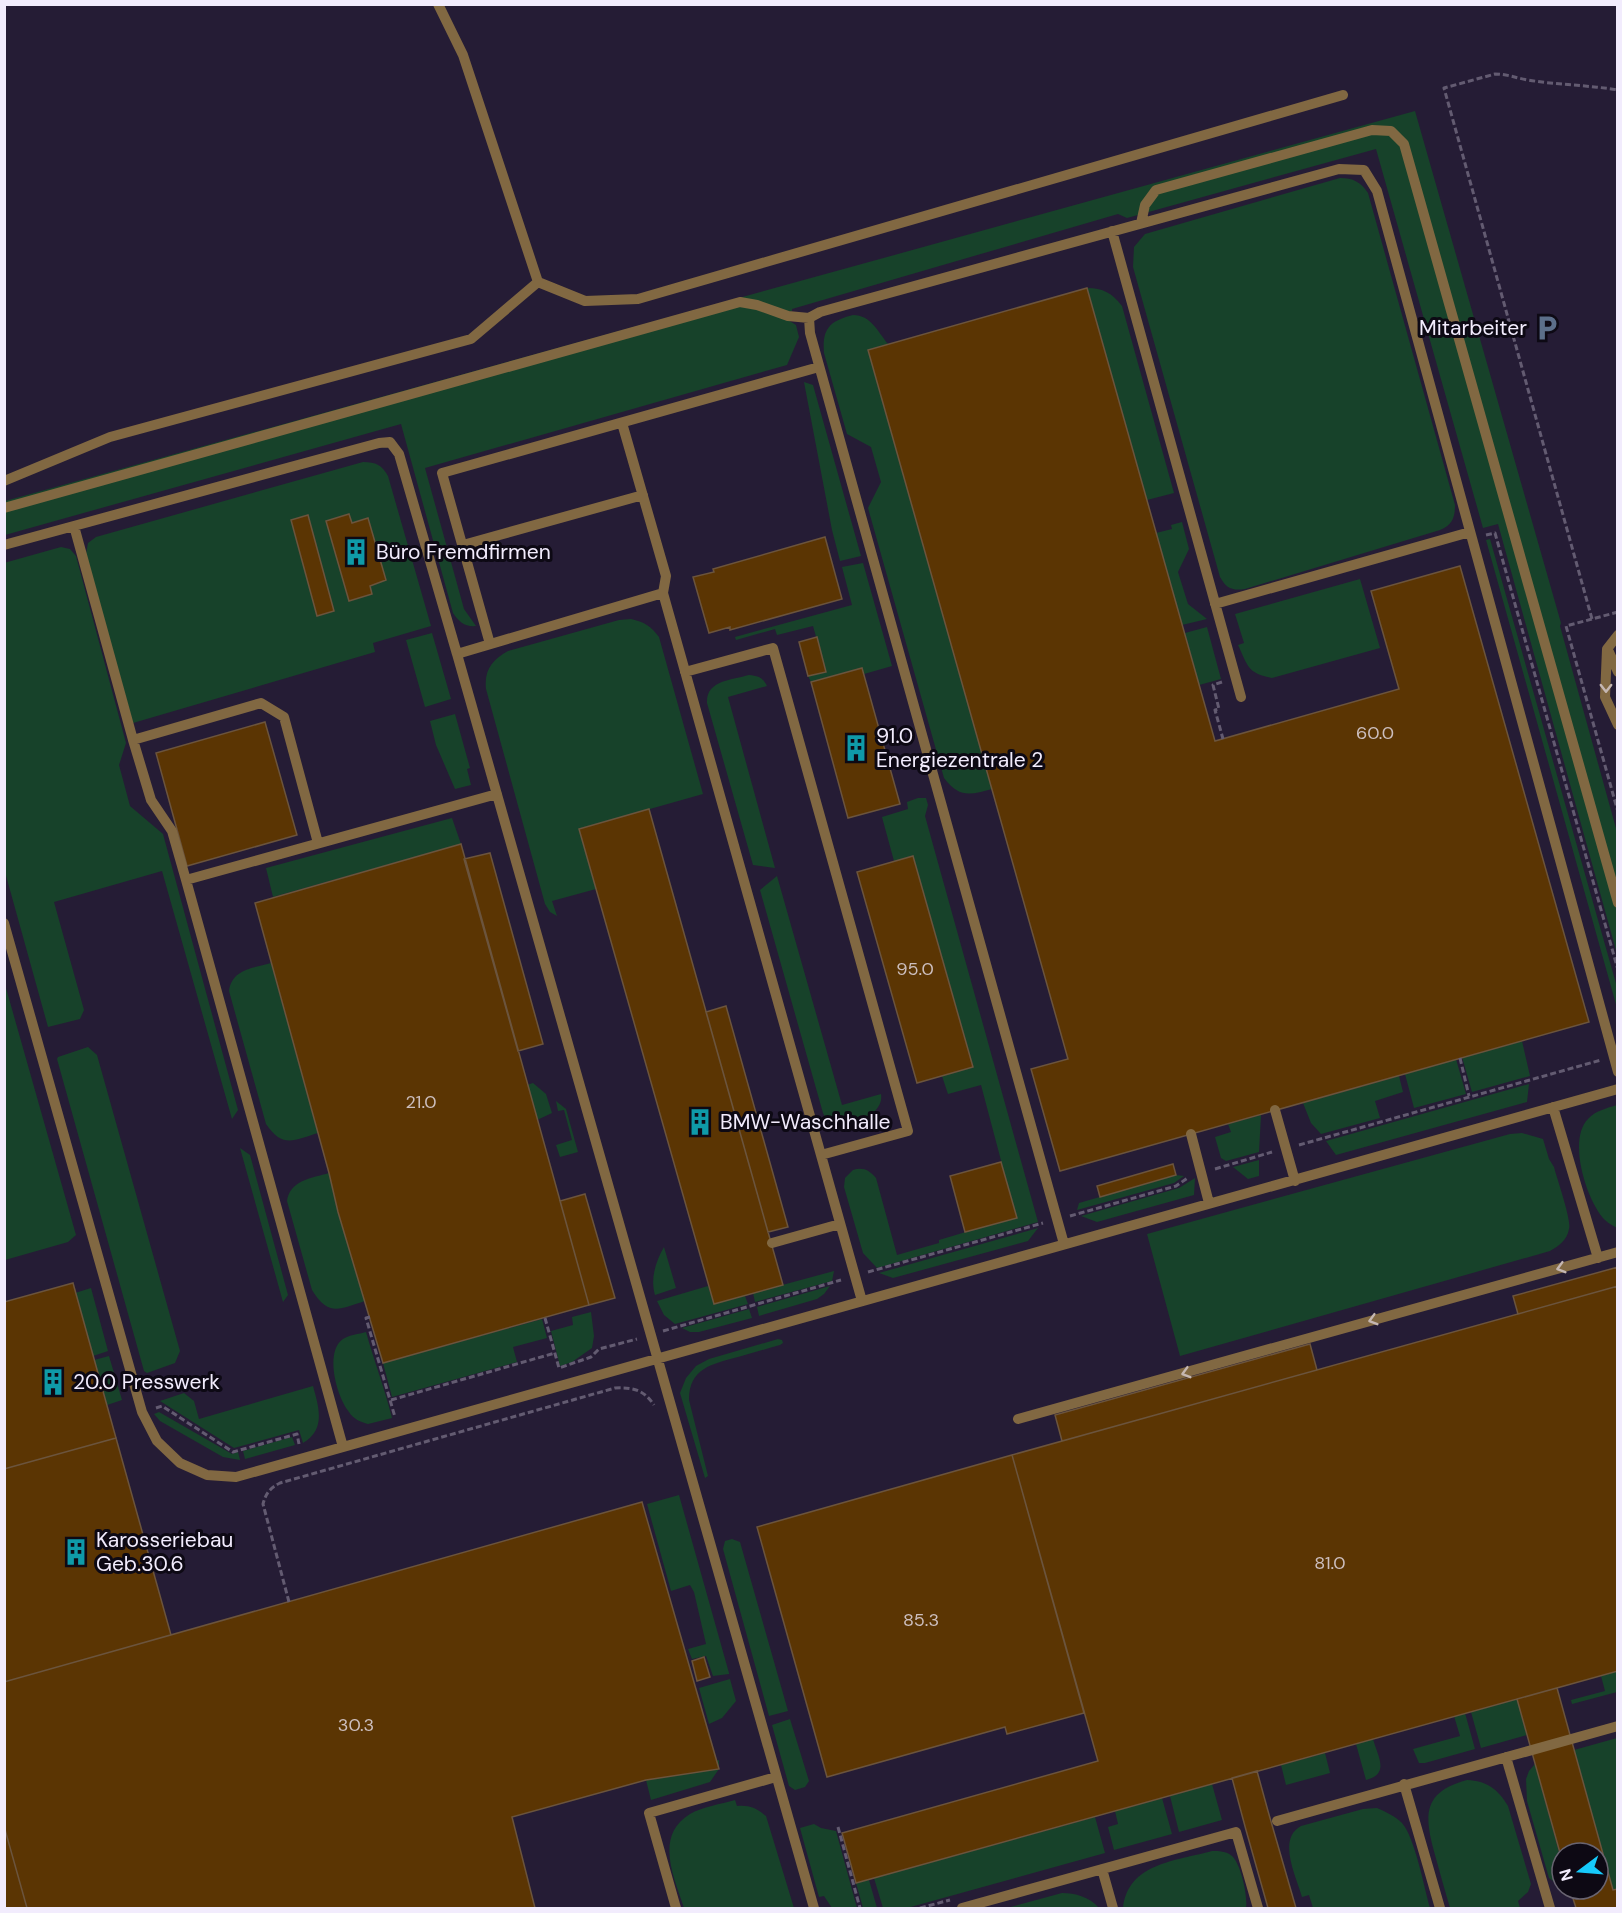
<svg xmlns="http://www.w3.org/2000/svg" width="1622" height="1913" font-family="'DM Sans',sans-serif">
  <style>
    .green { fill: #17422a }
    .building { fill: #5b3503; stroke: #6b543d; stroke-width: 1.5 }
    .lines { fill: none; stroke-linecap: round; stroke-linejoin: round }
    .path { stroke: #635b71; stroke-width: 3; stroke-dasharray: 6 3; stroke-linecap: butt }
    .service { stroke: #816842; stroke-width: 10 }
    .oneway { stroke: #c5b7b2 }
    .labels { text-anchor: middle; stroke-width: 6; stroke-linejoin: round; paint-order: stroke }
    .number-label { font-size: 18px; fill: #ccbebe }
    .poi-label { font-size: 21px; fill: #f2ecfd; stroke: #0d0914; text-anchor: start }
  </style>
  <rect width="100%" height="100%" fill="#251c35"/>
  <path class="green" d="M 1415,111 L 1561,623 L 1560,626 L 1617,832 L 1617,954 L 1498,524 L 1483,528 L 1376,149 L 1127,218 L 1118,214 L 792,309 L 792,311 L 787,312 L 788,320 L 796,325 L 799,337 L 787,365 L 425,468 L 464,609 L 476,626 C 465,627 459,622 453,613 L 401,424 L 5,535 L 5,501 Z
    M 1340,178 C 1353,178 1361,182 1368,193 L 1455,505 C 1455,518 1452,525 1440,530 L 1245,589 C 1232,591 1226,588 1220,577 L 1133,267 L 1134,247 L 1145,234 Z
    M 1087,288 C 1103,288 1112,293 1122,306 L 1174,493 L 1147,500 Z
    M 853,315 C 871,315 878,332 888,344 L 868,350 L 992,789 C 970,795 959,798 944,778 L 868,508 L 881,482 L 871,447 L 847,434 L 824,353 C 822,328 830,321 853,315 Z
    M 804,382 L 813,385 L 861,556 L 840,561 L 832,530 Z
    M 363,462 C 376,462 382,465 388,476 L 431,626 L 373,643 L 375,652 L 133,723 L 86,554 L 88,543 L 96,537 Z
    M 1182,522 L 1189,549 L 1178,572 L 1188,604 L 1207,619 L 1182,625 L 1156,533 L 1172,529 L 1171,525 Z
    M 1490,539 L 1617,987 L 1617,1008 L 1486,540 Z
    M 61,547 L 70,549 L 76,556 L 126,743 L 119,765 L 130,806 L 163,834 L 238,1110 L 232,1119 L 162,871 L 54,902 L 84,1010 L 80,1019 L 48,1027 L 5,872 L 4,563 Z
    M 863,563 L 892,666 L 864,674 L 861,668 L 811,682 L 808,676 L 826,672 L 813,626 L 777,635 L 775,629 L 736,640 L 735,637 L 852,605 L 842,567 Z
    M 1360,579 L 1380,648 L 1272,678 C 1247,673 1248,666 1238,645 L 1244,643 L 1235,614 Z
    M 631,619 C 644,622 651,626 659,637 L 703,794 L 579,829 L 596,889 L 552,901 L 557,916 L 550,912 L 545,904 L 486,689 C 484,670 492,660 508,651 L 619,620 Z
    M 1207,627 L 1221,679 L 1199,685 L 1185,633 Z
    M 432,633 L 451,699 L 425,707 L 406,640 Z
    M 749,675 C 759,676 763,678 767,686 L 728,697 L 775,868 L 753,865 L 707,703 C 706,680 732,680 749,675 Z
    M 455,714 L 470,768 L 467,769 L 471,785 L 455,789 L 436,745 L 430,721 Z
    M 918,798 L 926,798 L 928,805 L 925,816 L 1038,1222 L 877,1268 L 863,1253 L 844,1187 L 845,1178 L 853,1170 C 863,1167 869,1170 876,1178 L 897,1255 L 939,1243 L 939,1240 L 1016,1217 L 981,1085 L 948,1094 L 942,1076 L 973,1066 L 913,856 L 894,861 L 882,817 L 908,809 L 907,802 Z
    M 452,818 L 461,844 L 273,897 L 266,868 Z
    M 777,876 L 842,1105 L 881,1094 C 885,1118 842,1130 826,1119 L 823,1113 L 760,890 Z
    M 271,963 L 318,1133 C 294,1140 283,1149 266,1124 L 229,991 C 232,969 253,968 271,963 Z
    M 4,981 L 76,1235 L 68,1242 L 5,1260 Z
    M 1522,1041 L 1530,1076 L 1472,1092 L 1462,1057 Z
    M 88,1047 L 97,1055 L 180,1351 L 175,1363 L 147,1373 L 144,1371 L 57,1059 L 58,1057 Z
    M 1456,1059 L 1466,1094 L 1414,1108 L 1405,1074 Z
    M 1399,1076 L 1403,1092 L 1375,1101 L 1380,1118 L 1321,1134 L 1311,1123 L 1303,1103 Z
    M 533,1083 L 546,1094 L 552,1113 L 537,1120 L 527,1085 Z
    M 1529,1084 L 1527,1102 L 1336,1155 L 1326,1141 Z
    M 556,1101 L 566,1109 L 578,1152 L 560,1157 L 556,1145 L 572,1140 L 564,1110 L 558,1111 Z
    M 1617,1105 L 1618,1105 L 1617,1228 C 1614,1226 1609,1224 1605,1220 C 1587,1202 1567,1140 1588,1119 C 1595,1111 1607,1108 1617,1105 Z
    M 1261,1115 L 1259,1152 L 1226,1161 L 1221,1158 L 1215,1137 L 1231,1132 L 1228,1124 Z
    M 1522,1133 L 1543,1139 L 1549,1159 L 1554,1167 C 1557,1179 1572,1221 1569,1229 C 1567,1240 1559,1246 1550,1251 L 1180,1356 L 1147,1234 L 1510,1134 Z
    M 240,1148 L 250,1155 L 288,1295 L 283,1302 Z
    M 1259,1160 L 1259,1176 L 1248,1179 L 1233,1167 Z
    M 329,1173 L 338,1212 L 365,1301 C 340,1309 328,1317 312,1290 L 287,1201 C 290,1180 312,1178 329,1173 Z
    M 1176,1175 L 1184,1176 L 1174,1183 L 1077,1210 L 1079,1203 Z
    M 1195,1178 L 1194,1195 L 1097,1222 L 1081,1216 L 1179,1188 Z
    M 1038,1228 L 1028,1241 L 893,1278 L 879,1273 Z
    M 664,1247 L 676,1288 L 655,1295 C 650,1278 656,1261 664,1247 Z
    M 834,1271 L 832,1281 L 755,1302 L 753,1293 Z
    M 708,1286 L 714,1304 L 745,1296 L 748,1304 L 675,1324 L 664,1315 L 657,1301 Z
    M 830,1286 L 824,1294 L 817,1299 L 759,1316 L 757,1307 Z
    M 91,1288 L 108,1351 L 93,1356 L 75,1293 Z
    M 749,1309 L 752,1318 L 699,1332 L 690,1332 L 682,1328 Z
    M 591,1312 L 594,1336 L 592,1348 L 572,1362 L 560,1366 L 551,1331 L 573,1325 L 572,1317 Z
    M 542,1319 L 547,1338 L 513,1347 L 517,1362 L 392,1397 L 383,1363 Z
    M 366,1332 C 374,1361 385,1389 392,1418 L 368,1424 C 361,1422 353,1419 349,1412 C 337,1398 324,1352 343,1339 C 349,1335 359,1334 366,1332 Z
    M 778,1339 L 782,1340 L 783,1343 L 780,1345 C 766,1349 752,1353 738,1357 C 712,1364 689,1368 689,1400 L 708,1476 L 705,1478 L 680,1393 L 686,1378 L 696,1366 L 709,1359 Z
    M 109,1356 L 122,1400 L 107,1405 L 94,1360 Z
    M 313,1386 C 319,1408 326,1429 303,1443 L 299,1430 L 234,1448 L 160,1401 L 184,1393 L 194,1401 L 199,1419 Z
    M 159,1412 L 232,1454 L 238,1452 L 240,1460 L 223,1457 L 160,1421 L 154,1414 Z
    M 292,1437 L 295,1445 L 245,1459 L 243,1451 Z
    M 679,1495 L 729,1673 L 729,1674 L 713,1676 L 706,1656 L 692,1659 L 688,1649 L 706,1644 L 694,1592 L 690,1585 L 671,1591 L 647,1504 Z
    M 732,1539 L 740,1542 L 788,1711 L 769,1716 L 723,1549 L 725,1541 Z
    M 1617,1671 L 1617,1692 L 1572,1704 L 1571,1700 L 1605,1691 L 1601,1676 Z
    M 730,1679 L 736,1701 L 722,1718 L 709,1724 L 699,1688 Z
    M 1517,1699 L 1527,1735 L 1481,1748 L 1471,1712 Z
    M 1465,1713 L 1475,1749 L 1425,1763 L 1419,1763 L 1413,1749 L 1460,1736 L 1454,1716 Z
    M 790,1719 L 809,1781 L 805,1787 L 795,1790 L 789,1786 L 772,1725 Z
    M 1617,1738 L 1617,1889 L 1613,1890 L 1574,1750 Z
    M 1373,1739 C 1378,1757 1390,1774 1366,1780 L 1356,1744 Z
    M 1325,1753 L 1330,1773 L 1286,1785 L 1281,1765 Z
    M 719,1760 L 719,1769 L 710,1782 L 651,1800 L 646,1780 Z
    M 1535,1764 L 1562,1863 L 1562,1888 L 1549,1878 L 1527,1801 L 1526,1779 L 1529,1771 Z
    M 1467,1780 C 1487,1781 1498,1789 1508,1806 L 1531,1884 L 1528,1892 L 1518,1901 L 1520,1908 L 1450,1908 C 1445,1891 1440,1873 1435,1855 C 1424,1816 1422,1792 1467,1780 Z
    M 1212,1784 L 1222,1820 L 1179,1832 L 1170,1796 Z
    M 1162,1798 L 1172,1834 L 1114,1850 L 1108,1827 L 1118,1824 L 1115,1811 Z
    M 735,1800 L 737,1806 C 750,1805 756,1808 766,1816 L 794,1908 L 684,1908 C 674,1877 654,1836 690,1814 C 702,1807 721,1804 735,1800 Z
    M 1377,1808 C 1386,1812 1395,1816 1402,1823 C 1415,1838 1424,1887 1430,1908 L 1313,1908 L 1309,1895 L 1302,1897 C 1296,1876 1277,1839 1301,1826 L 1363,1809 Z
    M 1095,1817 L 1105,1853 L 907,1908 L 883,1908 L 874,1878 Z
    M 814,1824 L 821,1828 L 836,1831 L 857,1908 L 832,1908 L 824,1896 L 819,1897 L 800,1828 Z
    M 1212,1851 C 1219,1851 1226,1851 1232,1856 C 1241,1864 1248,1897 1246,1908 L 1123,1908 C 1128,1863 1176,1861 1212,1851 Z
    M 869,1880 L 877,1908 L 863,1908 L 856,1883 Z
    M 1062,1893 C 1075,1893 1090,1897 1099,1908 L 1007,1908 Z"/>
  <path class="building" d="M 1087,288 L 1215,741 L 1399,689 L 1371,591 L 1460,566 L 1589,1022 L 1060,1171 L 1031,1069 L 1068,1059 L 868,350 Z
    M 349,514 L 352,523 L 368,518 L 386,580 L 370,586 L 372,594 L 349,601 L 326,521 Z
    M 308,515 L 334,611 L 317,616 L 291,520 Z
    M 825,537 L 842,599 L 730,630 L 730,627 L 709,633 L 693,577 L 714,572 L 713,569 Z
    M 817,637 L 826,672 L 808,676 L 799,642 Z
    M 862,668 L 900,804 L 848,818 L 811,682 Z
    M 265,722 L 297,835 L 187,866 L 156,753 Z
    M 649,809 L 783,1285 L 714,1304 L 579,829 Z
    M 461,844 L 589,1305 L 383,1363 L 338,1212 L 329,1173 L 255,903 Z
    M 490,853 L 543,1044 L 518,1051 L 464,859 Z
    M 913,856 L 973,1067 L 917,1083 L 857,872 Z
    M 726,1006 L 788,1227 L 768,1232 L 706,1012 Z
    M 1001,1162 L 1017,1218 L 965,1232 L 950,1176 Z
    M 1173,1164 L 1176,1175 L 1100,1197 L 1097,1186 Z
    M 585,1194 L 615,1298 L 589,1305 L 560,1201 Z
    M 1618,1267 L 1618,1286 L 1518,1314 L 1513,1296 Z
    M 73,1283 L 116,1438 L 4,1469 L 4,1302 Z
    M 1618,1286 L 1618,1671 L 856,1883 L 842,1833 L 1098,1761 L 1012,1455 Z
    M 1310,1344 L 1317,1370 L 1062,1441 L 1055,1415 Z
    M 116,1438 L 171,1635 L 4,1682 L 4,1469 Z
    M 1012,1455 L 1084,1713 L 1007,1734 L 1005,1727 L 827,1777 L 757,1527 Z
    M 642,1502 L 719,1769 L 646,1780 L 512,1817 L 535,1908 L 27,1908 L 4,1826 L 4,1682 Z
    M 704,1657 L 710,1677 L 697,1681 L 692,1661 Z
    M 1557,1688 L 1613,1890 L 1618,1889 L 1618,1908 L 1576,1908 L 1570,1889 L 1598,1889 L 1598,1853 L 1562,1853 L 1562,1860 L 1517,1699 Z
    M 1257,1771 L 1268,1811 L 1296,1908 L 1268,1908 L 1246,1830 L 1232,1778 Z
    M 4,1826 L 27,1908 L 4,1908 Z"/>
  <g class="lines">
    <path class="path" d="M 1486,535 L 1495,533 L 1618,970
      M 1618,612 L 1566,626 L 1618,812
      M 1592,619 L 1444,88 L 1495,74 C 1507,74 1516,78 1528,80 C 1557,85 1588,85 1618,90
      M 1222,682 L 1213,685 L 1219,709 L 1215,710 L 1223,739
      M 1460,1058 L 1469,1096
      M 1299,1145 L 1601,1060
      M 1215,1169 L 1272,1152
      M 1070,1216 L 1176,1186 L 1189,1177
      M 868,1272 L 1043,1223
      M 370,1317 L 366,1318 L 395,1417
      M 545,1318 L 559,1368 L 591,1357 L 599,1349 L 637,1339
      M 663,1331 L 841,1280
      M 391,1400 L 555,1353
      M 156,1408 L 162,1406 L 233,1452 L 297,1434 L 299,1444
      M 289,1602 L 263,1504 C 266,1493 270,1488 280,1483 L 615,1388 C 633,1387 644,1390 654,1405
      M 838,1827 L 860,1908
      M 920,1908 L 950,1900"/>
    <path class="service" d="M 438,4 L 463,55 L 538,282 L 585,301 L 638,299 L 1343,95
      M 1141,223 L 1145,205 L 1156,190 L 1372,130 L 1391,131 L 1404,144 L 1618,903
      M 1112,231 L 1241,697
      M 622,423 L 666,576 L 663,593
      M 4,481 L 110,437 L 471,339 L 538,282
      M 4,508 L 740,302 L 757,305 L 788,316 L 809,318
      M 74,526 L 133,740 L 261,703 L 284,717 L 318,843
      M 4,545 L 379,443 L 390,442 L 399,454 L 457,654
      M 463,545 L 643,495
      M 1215,604 L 1470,532
      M 1618,635 L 1607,649 L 1605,697 L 1618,725
      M 490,644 L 442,473 L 819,367
      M 1609,652 L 1618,672
      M 685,672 L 773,648 L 908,1131 L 821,1155
      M 133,740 L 151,800 L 172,831 L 186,880
      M 4,923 L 142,1412 L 157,1441 L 180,1463 L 207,1475 L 236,1477 L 1618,1089
      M 1553,1107 L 1598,1258
      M 1275,1110 L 1295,1181
      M 1191,1134 L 1209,1203
      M 772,1243 L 840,1224
      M 1064,1244 L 810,333 L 809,318 L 820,312 L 1339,169 L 1364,170 L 1377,191 L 1618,1072
      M 1018,1419 L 1618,1252
      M 343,1447 L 186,880 L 497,794
      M 1506,1757 L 1550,1908
      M 1404,1784 L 1440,1908
      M 1277,1821 L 1618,1726
      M 1102,1869 L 1113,1908
      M 676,1908 L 649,1813 L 776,1777
      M 814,1908 L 457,654 L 663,593 L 862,1301
      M 962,1908 L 1236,1832 L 1258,1908"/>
  </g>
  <defs><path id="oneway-chevron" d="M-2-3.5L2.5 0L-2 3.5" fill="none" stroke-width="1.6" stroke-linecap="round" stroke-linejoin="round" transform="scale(1.5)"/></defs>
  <g class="oneway">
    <use href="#oneway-chevron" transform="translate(1606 688) rotate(90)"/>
    <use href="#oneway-chevron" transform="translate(1561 1268) rotate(164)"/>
    <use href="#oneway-chevron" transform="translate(1373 1320) rotate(164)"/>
    <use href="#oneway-chevron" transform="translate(1186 1373) rotate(164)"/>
  </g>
  <defs>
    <symbol id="parking-bare" viewBox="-9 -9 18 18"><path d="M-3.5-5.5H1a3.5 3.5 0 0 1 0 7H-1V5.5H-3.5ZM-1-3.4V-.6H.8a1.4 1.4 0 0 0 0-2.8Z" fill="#5c6f8a" stroke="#0d0914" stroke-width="2.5" paint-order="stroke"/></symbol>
    <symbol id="building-bare" viewBox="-9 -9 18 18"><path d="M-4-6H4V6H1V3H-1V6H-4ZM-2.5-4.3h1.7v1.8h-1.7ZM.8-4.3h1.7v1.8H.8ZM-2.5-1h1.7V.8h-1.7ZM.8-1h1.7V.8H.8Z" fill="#0f9aa8" stroke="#0d0914" stroke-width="2.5" paint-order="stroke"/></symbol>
  </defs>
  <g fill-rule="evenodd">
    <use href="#parking-bare" x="1528" y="309" width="38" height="38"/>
    <use href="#building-bare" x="337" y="533" width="38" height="38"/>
    <use href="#building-bare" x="837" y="729" width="38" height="38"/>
    <use href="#building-bare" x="681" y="1103" width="38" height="38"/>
    <use href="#building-bare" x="34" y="1363" width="38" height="38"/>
    <use href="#building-bare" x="57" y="1533" width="38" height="38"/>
  </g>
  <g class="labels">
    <g class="number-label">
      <text x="1375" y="739">60.0</text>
      <text x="915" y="975">95.0</text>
      <text x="421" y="1108">21.0</text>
      <text x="1330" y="1569">81.0</text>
      <text x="921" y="1626">85.3</text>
      <text x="356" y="1731">30.3</text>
    </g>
    <g class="poi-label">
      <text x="1527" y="335" text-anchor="end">Mitarbeiter</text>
      <text x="376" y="559">Büro Fremdfirmen</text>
      <text x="876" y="743">91.0<tspan x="876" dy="24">Energiezentrale 2</tspan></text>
      <text x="720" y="1129">BMW-Waschhalle</text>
      <text x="73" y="1389">20.0 Presswerk</text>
      <text x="96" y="1547">Karosseriebau<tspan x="96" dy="24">Geb.30.6</tspan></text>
    </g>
  </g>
  <rect width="1622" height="1913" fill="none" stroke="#f2ecfd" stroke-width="12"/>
  <g transform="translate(1580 1871) rotate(254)"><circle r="28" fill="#0d0914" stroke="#696471" stroke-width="1.5"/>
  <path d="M0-4.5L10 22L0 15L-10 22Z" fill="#16cafb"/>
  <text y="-9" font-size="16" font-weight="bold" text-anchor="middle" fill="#f2ecfd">N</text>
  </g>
</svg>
